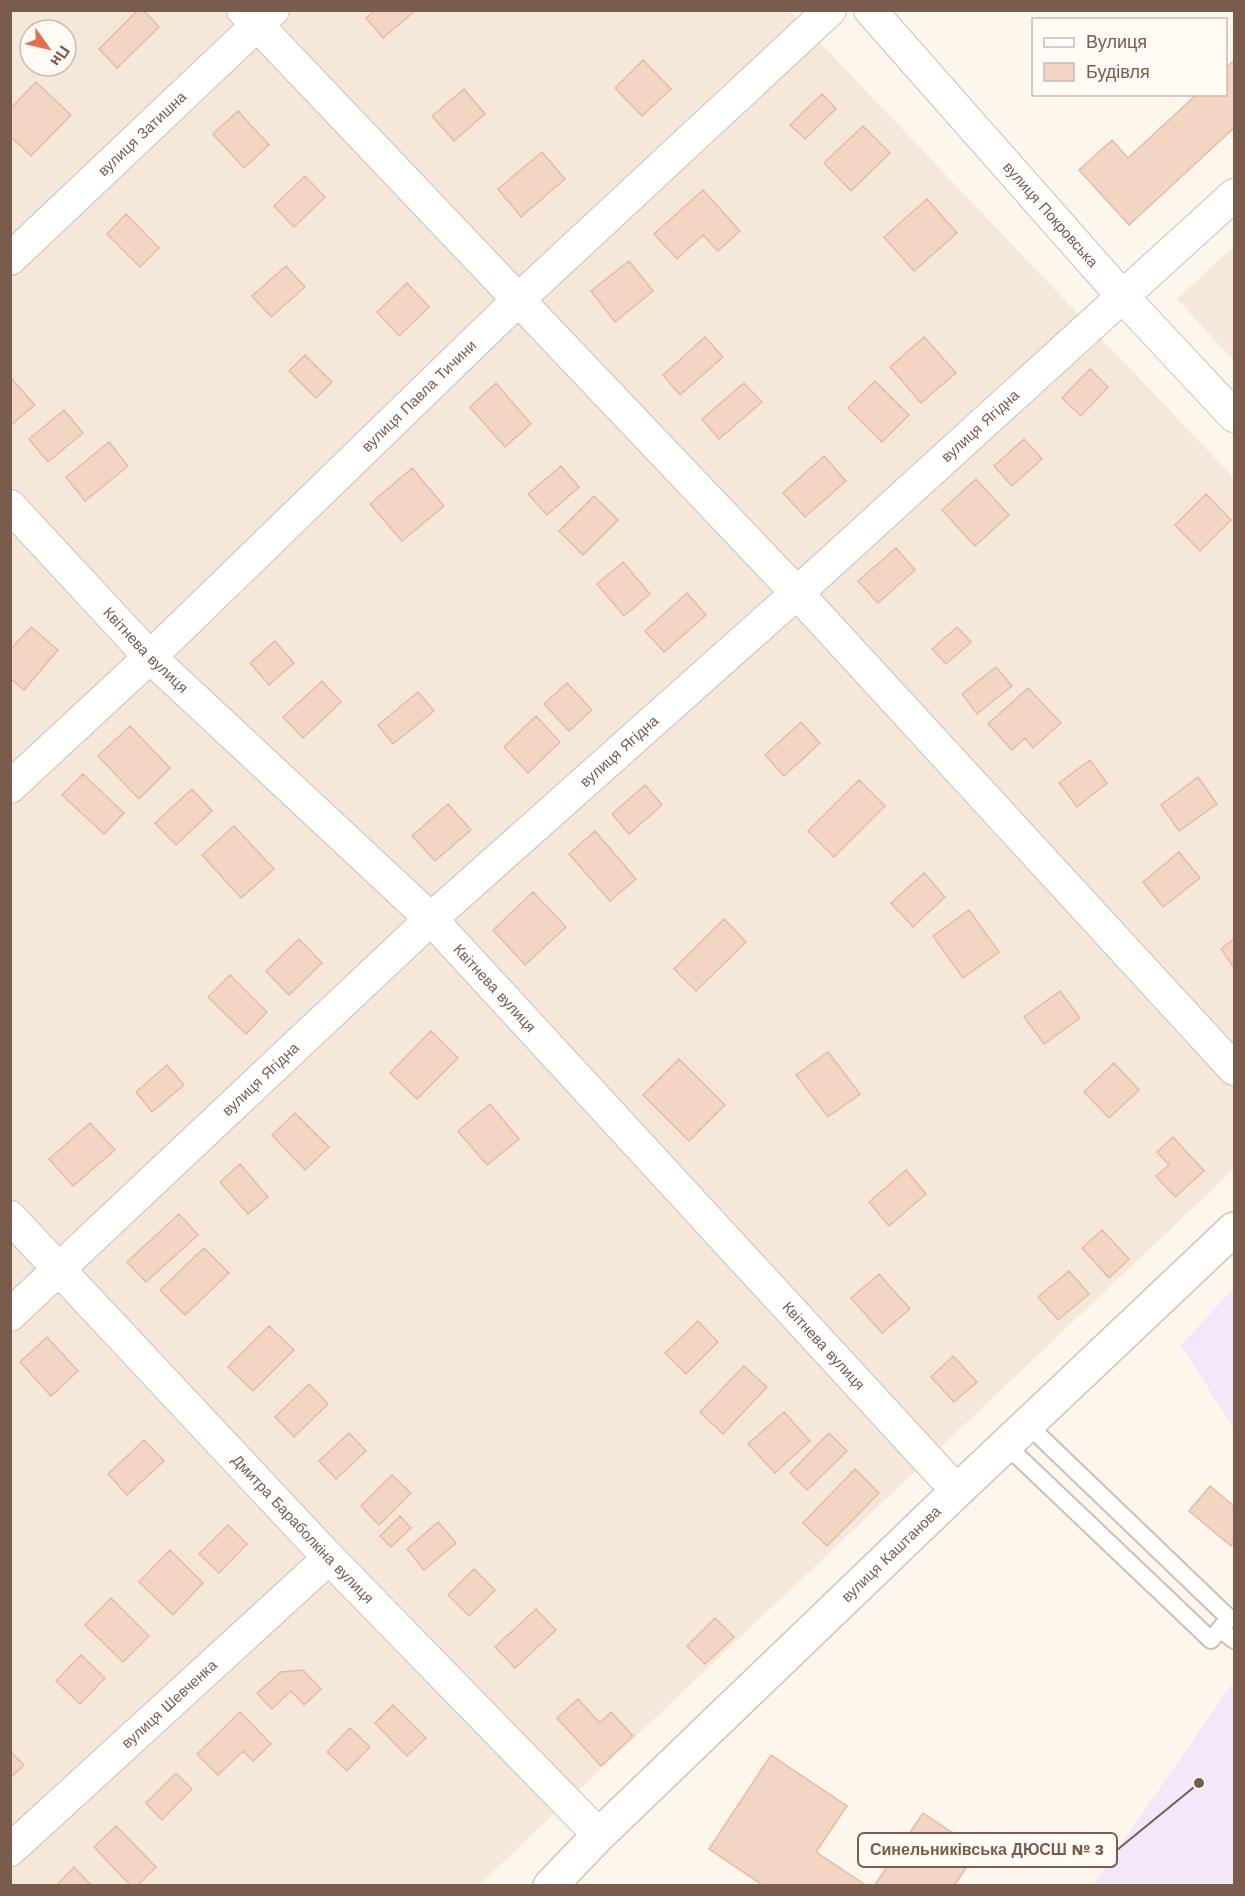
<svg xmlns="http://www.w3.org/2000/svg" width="1245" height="1896" font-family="'Work Sans',sans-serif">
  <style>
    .residential { fill: #f5e8da; fill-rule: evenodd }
    .education { fill: #f3e8fa }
    .building { fill: #f3d5c3; stroke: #e6bba3; stroke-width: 1.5 }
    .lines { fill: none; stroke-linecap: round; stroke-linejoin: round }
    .lane-casing { stroke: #d1beb0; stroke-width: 20 }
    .street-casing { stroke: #d1beb0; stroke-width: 34 }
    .secondary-casing { stroke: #d6c0b0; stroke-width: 36 }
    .lane { stroke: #fff; stroke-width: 16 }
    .street { stroke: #fff; stroke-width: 32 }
    .secondary { stroke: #fff; stroke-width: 33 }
    .labels { text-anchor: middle; stroke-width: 5; stroke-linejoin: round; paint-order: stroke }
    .street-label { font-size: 15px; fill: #7a5c4d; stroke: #fffaf3 }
    .leader { fill: none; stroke: #7a5c4d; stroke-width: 2 }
    .callout-dot { fill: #7a5c4d; stroke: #fffaf3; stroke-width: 2 }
    .callout { fill: #fffaf3; stroke: #7a5c4d; stroke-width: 2 }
    .callout-label { font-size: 16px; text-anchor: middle; font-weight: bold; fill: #7a5c4d }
  </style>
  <rect width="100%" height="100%" fill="#fdf6ec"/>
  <path class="residential" d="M 11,11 L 790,11 L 1234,478 L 1234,1169 L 479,1885 L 11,1886 ZM 30,30 L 66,30 L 66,66 L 30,66 Z
    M 1234,246 L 1234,245 L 1234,361 L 1177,299 Z"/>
  <path class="education" d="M 1234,1288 L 1234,1429 L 1181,1345 Z
    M 1234,1681 L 1234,1885 L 1093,1885 Z"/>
  <path class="building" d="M 138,10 L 143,10 L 159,27 L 117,68 L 99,49 Z
    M 376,10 L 416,10 L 383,38 L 366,18 Z
    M 643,60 L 671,89 L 642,116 L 615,88 Z
    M 1234,60 L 1234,128 L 1129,225 L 1079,170 L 1112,140 L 1128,158 L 1197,94 L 1226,94 L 1226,68 Z
    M 36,82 L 71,115 L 31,156 L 10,136 L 10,109 Z
    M 464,89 L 485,114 L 454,141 L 432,116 Z
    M 822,94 L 836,109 L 805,139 L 790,125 Z
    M 238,111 L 269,145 L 244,168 L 213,134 Z
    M 863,126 L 890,153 L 851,191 L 824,163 Z
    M 542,152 L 565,179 L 521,217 L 498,189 Z
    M 305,176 L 325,197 L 294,227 L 274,206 Z
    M 703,190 L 740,231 L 718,251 L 703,235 L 677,259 L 654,234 Z
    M 927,199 L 957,233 L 914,271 L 884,237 Z
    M 126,214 L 159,248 L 140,267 L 107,234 Z
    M 629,261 L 653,291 L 615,322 L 591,291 Z
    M 286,266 L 305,287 L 271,317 L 252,296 Z
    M 407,283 L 429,307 L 399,336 L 377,312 Z
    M 705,337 L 723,357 L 680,395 L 663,375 Z
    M 924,337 L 956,373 L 921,403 L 890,367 Z
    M 305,355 L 332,382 L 316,398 L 289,371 Z
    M 1090,369 L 1108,387 L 1081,416 L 1062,398 Z
    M 10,377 L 35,405 L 10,426 Z
    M 875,381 L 909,415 L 882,442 L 848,408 Z
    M 496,383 L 531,424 L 505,447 L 470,407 Z
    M 744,383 L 762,402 L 719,439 L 702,419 Z
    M 64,410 L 83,433 L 48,462 L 29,439 Z
    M 1024,439 L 1042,459 L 1012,486 L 994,466 Z
    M 109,442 L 128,466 L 85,501 L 66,477 Z
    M 824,456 L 846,481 L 805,517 L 783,493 Z
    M 561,466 L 579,487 L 547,515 L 528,494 Z
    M 412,468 L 444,506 L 402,541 L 370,504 Z
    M 976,479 L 1009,515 L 975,546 L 942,510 Z
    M 1206,494 L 1231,520 L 1200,551 L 1175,525 Z
    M 594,496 L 618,520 L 583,555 L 559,531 Z
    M 896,548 L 915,570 L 878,603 L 858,581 Z
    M 623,562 L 650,594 L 624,616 L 597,584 Z
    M 687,593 L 706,615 L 664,652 L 645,631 Z
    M 31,627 L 58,650 L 24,690 L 10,678 L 10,650 Z
    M 957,627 L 971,642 L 946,664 L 932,649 Z
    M 275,641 L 294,663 L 269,685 L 250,663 Z
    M 996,667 L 1012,686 L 977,714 L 962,694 Z
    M 322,681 L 341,702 L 303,738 L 283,717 Z
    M 567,683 L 592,710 L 569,731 L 544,704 Z
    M 1028,688 L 1061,723 L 1033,748 L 1025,738 L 1012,750 L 988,724 Z
    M 418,692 L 434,711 L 393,744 L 378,725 Z
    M 536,716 L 560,742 L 528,773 L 504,747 Z
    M 801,722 L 820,743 L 784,776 L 765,755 Z
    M 130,726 L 170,768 L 139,799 L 98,756 Z
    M 1090,760 L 1107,783 L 1077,807 L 1059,783 Z
    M 83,774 L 124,813 L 104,834 L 62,795 Z
    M 1198,777 L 1217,804 L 1179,831 L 1161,805 Z
    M 859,780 L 885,806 L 834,857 L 808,831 Z
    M 645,785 L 662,805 L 629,834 L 612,814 Z
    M 192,789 L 212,811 L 176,845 L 155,823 Z
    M 448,804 L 471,830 L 435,861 L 412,836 Z
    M 234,826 L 274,869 L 241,898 L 202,855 Z
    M 595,831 L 636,879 L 610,901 L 569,854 Z
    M 1179,852 L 1200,878 L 1163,907 L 1143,882 Z
    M 924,873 L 945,897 L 913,927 L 891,903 Z
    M 533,892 L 566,927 L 525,965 L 493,930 Z
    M 969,910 L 999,952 L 963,978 L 933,936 Z
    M 724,919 L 746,942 L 696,991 L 674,969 Z
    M 299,939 L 322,963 L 289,995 L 266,971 Z
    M 1234,939 L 1234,968 L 1221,949 Z
    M 230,975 L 267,1012 L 246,1034 L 208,997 Z
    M 1060,991 L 1080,1018 L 1044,1044 L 1024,1017 Z
    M 431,1031 L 458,1058 L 417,1099 L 390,1073 Z
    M 828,1052 L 860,1094 L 828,1117 L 796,1075 Z
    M 679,1059 L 725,1105 L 689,1141 L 643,1095 Z
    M 1114,1063 L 1139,1090 L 1109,1118 L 1084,1092 Z
    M 167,1065 L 184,1085 L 152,1112 L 136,1092 Z
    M 490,1104 L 519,1139 L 487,1165 L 458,1131 Z
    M 295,1113 L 329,1147 L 305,1170 L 272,1135 Z
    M 90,1123 L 115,1150 L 73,1186 L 49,1159 Z
    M 1173,1137 L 1204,1171 L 1175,1197 L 1156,1176 L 1169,1165 L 1157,1152 Z
    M 240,1164 L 268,1197 L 248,1214 L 220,1182 Z
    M 906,1170 L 926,1194 L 889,1226 L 869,1202 Z
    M 179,1214 L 198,1235 L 146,1282 L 127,1262 Z
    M 1102,1230 L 1129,1259 L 1109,1278 L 1082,1248 Z
    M 204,1248 L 229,1273 L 185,1315 L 160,1290 Z
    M 1069,1271 L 1089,1294 L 1058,1320 L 1038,1297 Z
    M 879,1274 L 910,1309 L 882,1333 L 851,1298 Z
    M 698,1321 L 718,1342 L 686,1374 L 665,1353 Z
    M 269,1326 L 294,1350 L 253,1391 L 228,1367 Z
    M 47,1337 L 78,1371 L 51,1396 L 20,1362 Z
    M 953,1356 L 977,1382 L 954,1402 L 931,1377 Z
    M 744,1366 L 767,1387 L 723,1434 L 700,1412 Z
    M 309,1384 L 328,1404 L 294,1437 L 275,1417 Z
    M 784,1412 L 810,1441 L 775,1473 L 748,1444 Z
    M 349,1433 L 366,1451 L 336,1479 L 319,1461 Z
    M 829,1433 L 847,1451 L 807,1490 L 790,1473 Z
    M 144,1440 L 164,1461 L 127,1495 L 108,1474 Z
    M 855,1469 L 879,1493 L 827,1546 L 803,1523 Z
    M 392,1475 L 411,1493 L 379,1525 L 361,1506 Z
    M 1210,1486 L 1234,1506 L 1234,1542 L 1231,1546 L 1189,1511 Z
    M 400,1516 L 411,1528 L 391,1547 L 380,1536 Z
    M 438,1522 L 456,1543 L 424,1570 L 407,1549 Z
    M 228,1525 L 247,1544 L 219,1573 L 199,1554 Z
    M 170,1550 L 203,1583 L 173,1615 L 139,1582 Z
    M 474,1569 L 495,1590 L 469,1616 L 448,1595 Z
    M 111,1598 L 149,1636 L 123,1662 L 85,1625 Z
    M 536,1609 L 556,1630 L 515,1668 L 495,1647 Z
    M 715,1618 L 734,1637 L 705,1664 L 687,1646 Z
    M 81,1655 L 105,1678 L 80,1704 L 56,1681 Z
    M 303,1670 L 321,1689 L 304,1705 L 291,1691 L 272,1709 L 257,1693 L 281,1672 Z
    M 578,1699 L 600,1723 L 611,1712 L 633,1736 L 601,1766 L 557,1718 Z
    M 393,1705 L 426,1738 L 407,1756 L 375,1723 Z
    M 240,1712 L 271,1744 L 253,1761 L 243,1751 L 218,1775 L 197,1754 Z
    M 350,1728 L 370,1747 L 347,1771 L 327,1752 Z
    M 10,1751 L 24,1765 L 10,1778 Z
    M 771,1755 L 847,1806 L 816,1852 L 867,1886 L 764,1886 L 709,1849 Z
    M 176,1773 L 192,1789 L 162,1820 L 146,1803 Z
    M 923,1813 L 978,1850 L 954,1886 L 874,1886 Z
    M 116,1826 L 156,1867 L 137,1886 L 131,1886 L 94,1847 Z
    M 74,1867 L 92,1886 L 56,1886 Z"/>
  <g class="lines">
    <defs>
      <path id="lane" d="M 1006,1445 L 1211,1640 L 1229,1618 L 1027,1424
        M 1220,1629 L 1234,1640"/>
      <g id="street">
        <path d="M 243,10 L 797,593 L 1234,1069"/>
        <path id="s1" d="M 870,10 L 1123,297 L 1234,416"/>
        <path id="s2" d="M 10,259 L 273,10"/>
        <path id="s3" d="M 10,506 L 150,657 L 431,919 L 957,1491"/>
        <path id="s4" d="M 10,787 L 150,657 L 518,300 L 830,10"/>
        <path id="s5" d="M 10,1217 L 329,1558 L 599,1835"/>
        <path id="s6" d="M 10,1315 L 431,919 L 797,593 L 1234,195"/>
        <path id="s7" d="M 10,1850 L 329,1558"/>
      </g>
      <g id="secondary">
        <path id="s8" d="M 550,1886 L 599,1835 L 957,1491 L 1234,1229"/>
      </g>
    </defs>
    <use href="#lane" class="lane-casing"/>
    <use href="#street" class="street-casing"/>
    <use href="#secondary" class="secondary-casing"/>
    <use href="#lane" class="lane"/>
    <use href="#street" class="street"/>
    <use href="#secondary" class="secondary"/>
  </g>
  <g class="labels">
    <g class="street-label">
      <text dy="5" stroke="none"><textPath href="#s2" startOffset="182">вулиця Затишна</textPath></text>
      <text dy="5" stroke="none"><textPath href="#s1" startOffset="273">вулиця Покровська</textPath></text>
      <text dy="5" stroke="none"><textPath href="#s4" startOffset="566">вулиця Павла Тичини</textPath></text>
      <text dy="5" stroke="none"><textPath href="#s6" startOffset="1316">вулиця Ягідна</textPath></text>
      <text dy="5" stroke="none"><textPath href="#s3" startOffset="198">Квітнева вулиця</textPath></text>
      <text dy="5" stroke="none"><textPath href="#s6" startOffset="830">вулиця Ягідна</textPath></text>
      <text dy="5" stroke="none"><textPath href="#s3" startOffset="684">Квітнева вулиця</textPath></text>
      <text dy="5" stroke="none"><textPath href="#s6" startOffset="344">вулиця Ягідна</textPath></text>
      <text dy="5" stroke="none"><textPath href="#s3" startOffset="1170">Квітнева вулиця</textPath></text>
      <text dy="5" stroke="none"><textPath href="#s5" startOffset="428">Дмитра Бараболкіна вулиця</textPath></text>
      <text dy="5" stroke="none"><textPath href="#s8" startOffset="476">вулиця Каштанова</textPath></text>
      <text dy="5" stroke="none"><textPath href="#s7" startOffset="216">вулиця Шевченка</textPath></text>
    </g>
  </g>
  <path class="leader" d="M1199 1783L1117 1850"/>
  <circle class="callout-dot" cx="1199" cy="1783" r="6"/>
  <rect class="callout" x="858" y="1833" width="259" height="34" rx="6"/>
  <g class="callout-label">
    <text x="987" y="1855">Синельниківська ДЮСШ № 3</text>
  </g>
  <rect width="1245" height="1896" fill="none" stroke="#7a5c4d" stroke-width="24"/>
  <rect x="1032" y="18" width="195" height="78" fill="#fffaf3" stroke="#cabbb1" stroke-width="1.5"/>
  <rect x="1044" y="38" width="30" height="9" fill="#ffffff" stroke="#cabbb1" stroke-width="1.5"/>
  <text x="1086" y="48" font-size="18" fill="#7a5c4d">Вулиця</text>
  <rect x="1044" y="63" width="30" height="18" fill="#f3d5c3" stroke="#cabbb1" stroke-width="1.5"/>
  <text x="1086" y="78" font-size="18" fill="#7a5c4d">Будівля</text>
  <g transform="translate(48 48) rotate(124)"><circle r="28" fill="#fffaf3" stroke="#cabbb1" stroke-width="1.5"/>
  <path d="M0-4.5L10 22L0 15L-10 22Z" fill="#e76f51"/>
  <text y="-9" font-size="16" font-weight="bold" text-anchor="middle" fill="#7a5c4d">Пн</text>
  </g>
</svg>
